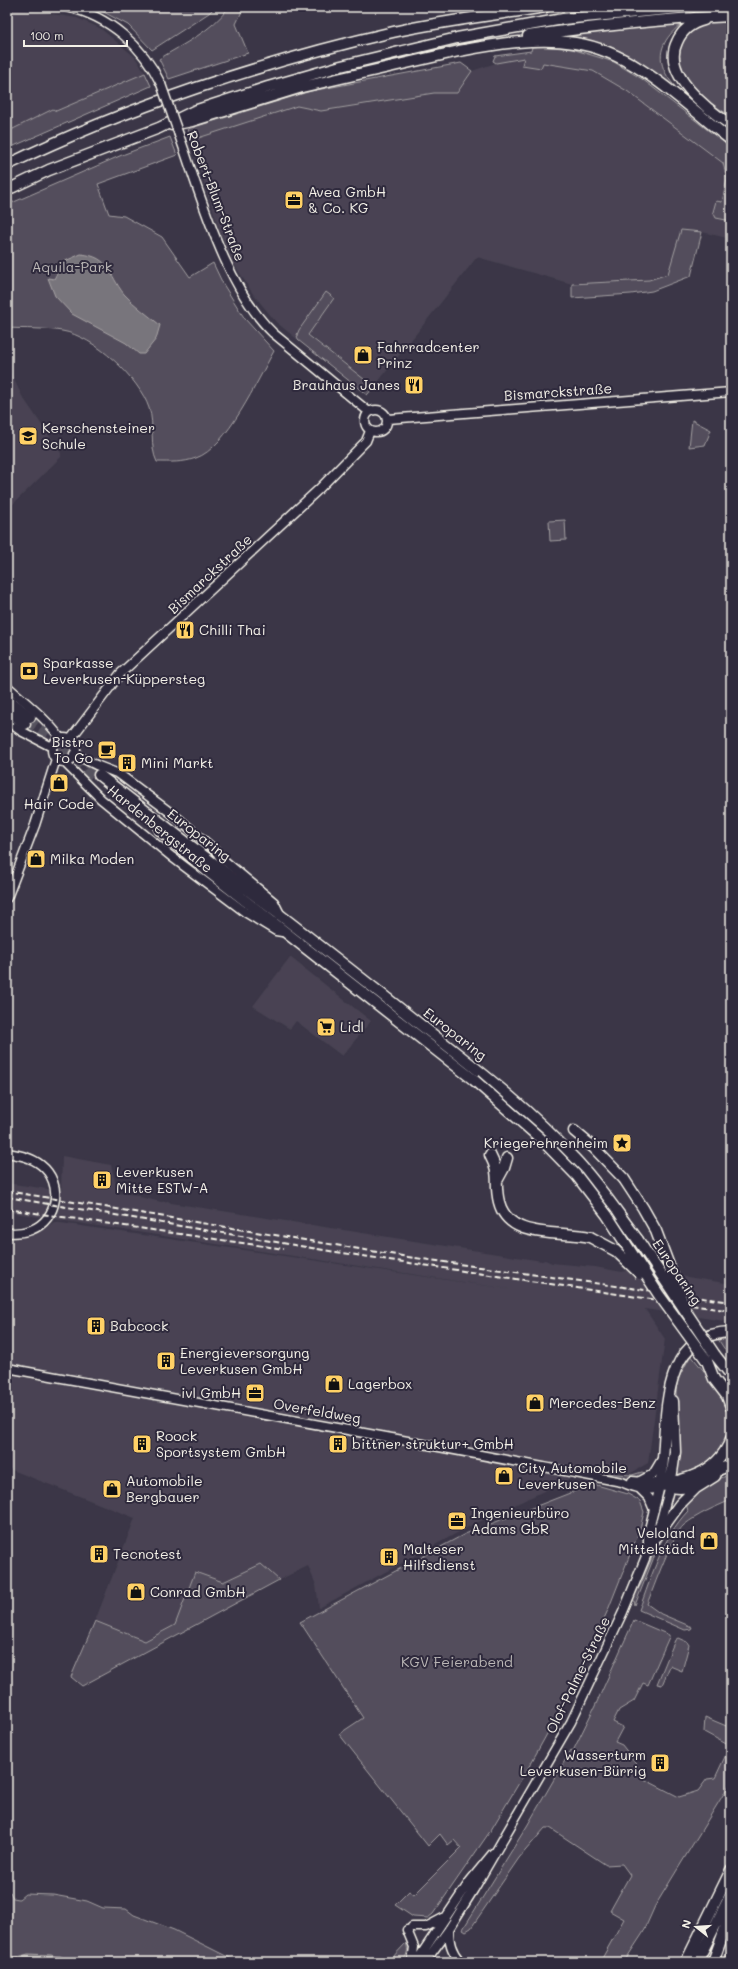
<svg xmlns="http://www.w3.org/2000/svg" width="738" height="1969" font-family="Mali,sans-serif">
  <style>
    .built { fill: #484352 }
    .green { fill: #534e5c; stroke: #a4a0a2 }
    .water { fill: #78747b; stroke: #aaa6a7 }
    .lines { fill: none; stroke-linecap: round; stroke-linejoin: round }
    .highway-tunnel { stroke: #57525f; stroke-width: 10; stroke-dasharray: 10 5; stroke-linecap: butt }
    .secondary-casing { stroke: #f4f1e8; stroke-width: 11 }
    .highway-casing { stroke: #f4f1e8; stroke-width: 13 }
    .secondary { stroke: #2f2a3d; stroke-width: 8 }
    .highway { stroke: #2f2a3d; stroke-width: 10 }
    .rail { stroke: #f4f1e8; stroke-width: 2; stroke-dasharray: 6 3; stroke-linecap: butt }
    .secondary-bridge-casing { stroke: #f4f1e8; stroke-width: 11; stroke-linecap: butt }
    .highway-bridge-casing { stroke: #f4f1e8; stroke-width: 13; stroke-linecap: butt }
    .secondary-bridge { stroke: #2f2a3d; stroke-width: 8 }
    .highway-bridge { stroke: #2f2a3d; stroke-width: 10 }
    .labels { text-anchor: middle; stroke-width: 4; stroke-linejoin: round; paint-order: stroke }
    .poi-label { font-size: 14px; fill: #f4f1e8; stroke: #2f2a3d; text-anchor: start }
    .street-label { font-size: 14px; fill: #f4f1e8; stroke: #2f2a3d }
    .park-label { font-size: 14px; fill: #bcb8b7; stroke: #2f2a3d }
  </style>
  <rect width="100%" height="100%" fill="#3b3647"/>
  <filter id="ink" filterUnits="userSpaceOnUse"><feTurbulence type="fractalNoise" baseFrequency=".025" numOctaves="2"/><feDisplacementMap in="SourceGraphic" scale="8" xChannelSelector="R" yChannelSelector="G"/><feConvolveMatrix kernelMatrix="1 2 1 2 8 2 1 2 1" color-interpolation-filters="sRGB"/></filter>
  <g filter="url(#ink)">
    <path class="built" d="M 7,7 L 77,18 L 100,28 L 135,57 L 145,73 L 56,111 L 53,109 L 7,132 Z
      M 524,58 L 523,65 L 541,68 L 543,63 L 593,71 L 627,91 L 731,169 L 731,239 L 702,232 L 681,230 L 668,274 L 649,280 L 572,284 L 477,257 L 374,387 L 308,334 L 334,298 L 326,292 L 299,330 L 297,335 L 298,340 L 276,322 L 253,294 L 234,264 L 220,232 L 192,146 L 192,140 L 297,106 L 321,111 L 434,93 L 457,93 L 472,71 L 505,60 Z
      M 10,371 L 22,396 L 61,453 L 61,457 L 9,508 L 7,507 L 7,374 Z
      M 290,957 L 371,1021 L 342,1056 L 296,1021 L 290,1029 L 253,1006 Z
      M 62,1156 L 111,1165 L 118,1193 L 138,1195 L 140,1197 L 161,1202 L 168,1201 L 171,1203 L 542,1261 L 545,1260 L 552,1263 L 595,1267 L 622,1272 L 628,1270 L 675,1275 L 731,1284 L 731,1322 L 645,1309 L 665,1339 L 648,1463 L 631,1473 L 586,1471 L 468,1527 L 319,1608 L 316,1585 L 308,1566 L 279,1580 L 261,1564 L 223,1582 L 195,1572 L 175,1625 L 145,1641 L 95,1621 L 135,1518 L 7,1468 L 7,1238 L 26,1237 L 35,1235 L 54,1222 L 515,1290 L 7,1212 L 7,1183 L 61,1191 Z"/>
    <path class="green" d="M 94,7 L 215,7 L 209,13 L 152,50 L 128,25 Z
      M 229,7 L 244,7 L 236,24 L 248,53 L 169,79 L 159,59 C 183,44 212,31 229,7 Z
      M 731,20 L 731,116 C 716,107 698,96 687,82 C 671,61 677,37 701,25 C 709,21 721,21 731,20 Z
      M 677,24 L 680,25 C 640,58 672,87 701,110 C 711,118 720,127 731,132 L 731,136 L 672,90 L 573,38 L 573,35 Z
      M 543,46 L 572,49 L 614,62 L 642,79 L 731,148 L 731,221 L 716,218 L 713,212 L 716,201 L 722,202 L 727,179 L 723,163 L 627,91 L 593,71 L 543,63 L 541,68 L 522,65 L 524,58 L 496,63 L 493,61 L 495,56 L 531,51 L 532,47 Z
      M 461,63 L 472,71 L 457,93 L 434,93 L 321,111 L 297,106 L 192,140 L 188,129 L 311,91 Z
      M 145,73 L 151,86 L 7,149 L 7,132 L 53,109 L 56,111 Z
      M 170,137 L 177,155 L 98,184 L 109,214 L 124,216 L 162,237 L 190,277 L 213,263 L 223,284 L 245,319 L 274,351 C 258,379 227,448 196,458 C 183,463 170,462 157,462 C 149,446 155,425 149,408 C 139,378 94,336 62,331 C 44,328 25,329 7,328 L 7,205 L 122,155 Z
      M 681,230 L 702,232 L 691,276 L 652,291 L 631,294 L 572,298 L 572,284 L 649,280 L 668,274 Z
      M 326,292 L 334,298 L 308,335 L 374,387 L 367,395 L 298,340 L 297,335 L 299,330 Z
      M 692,420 L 711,430 L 705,445 L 689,447 Z
      M 565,520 L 566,540 L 550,541 L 549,521 Z
      M57 750a6 6 0 1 1 12 0a6 6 0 1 1-12 0Z
      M 718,1339 L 731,1339 L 731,1359 Z
      M 691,1355 C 703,1371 721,1389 727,1408 C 738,1445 708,1467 677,1475 L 679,1447 L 676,1391 L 678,1379 Z
      M 642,1472 L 648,1474 L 631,1479 L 600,1473 L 632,1475 Z
      M 731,1474 L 731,1500 C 715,1507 698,1514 684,1525 C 672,1535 654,1587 647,1604 L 661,1614 L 692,1627 L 691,1629 L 685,1630 L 639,1610 C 652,1576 662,1538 688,1511 L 686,1503 L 709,1483 Z
      M 593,1484 L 628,1494 L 640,1501 L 644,1512 L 640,1529 L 608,1610 L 569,1694 L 531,1763 L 491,1830 L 433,1914 L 428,1918 L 413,1917 L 395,1905 L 409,1891 L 414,1895 L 461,1848 L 454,1840 L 448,1845 L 440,1834 L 428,1846 L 339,1734 L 363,1718 L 300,1622 L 465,1534 Z
      M 677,1515 L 658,1547 L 635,1605 L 633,1597 L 641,1584 L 660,1538 Z
      M 261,1564 L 279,1580 L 82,1686 L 71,1677 L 95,1621 L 145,1641 L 175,1625 L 195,1572 L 223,1582 Z
      M 634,1620 L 669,1635 L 669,1637 L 648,1685 L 643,1683 L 634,1701 L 619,1710 L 613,1722 L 623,1727 L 615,1742 L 622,1745 L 642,1771 L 640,1777 L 679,1797 L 698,1791 L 707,1779 L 715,1778 L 730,1746 L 704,1732 L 705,1717 L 731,1728 L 731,1782 L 655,1906 L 643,1933 L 624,1962 L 600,1962 L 624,1919 L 610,1911 L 630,1875 L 622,1864 L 606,1865 L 550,1828 L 545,1828 L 519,1858 L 471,1928 L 466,1931 L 463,1929 L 527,1826 L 571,1750 L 573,1751 L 596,1704 Z
      M 678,1638 L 687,1642 L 689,1645 L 682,1671 L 670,1666 L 662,1685 L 657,1684 L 675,1640 Z
      M 7,1892 L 10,1892 L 13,1898 L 19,1899 L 25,1894 L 53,1895 L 87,1901 L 103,1908 L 126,1909 L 134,1915 L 174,1930 L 238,1962 L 73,1962 L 60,1956 L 7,1957 Z
      M 406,1943 C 409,1951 407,1955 402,1962 L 388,1962 Z"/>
    <path class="water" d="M 81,254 C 111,257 108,274 124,294 C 135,306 148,315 160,325 L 156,339 L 144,354 L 139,354 L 126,343 L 72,314 L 55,296 L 48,278 L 54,279 L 63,262 Z
      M 731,1942 L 731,1962 L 724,1962 Z
      M 28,1954 L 51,1955 L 73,1962 L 7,1962 L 7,1957 L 14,1958 Z"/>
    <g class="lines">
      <path class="highway-tunnel" d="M 30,717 L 88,763 L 99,775
        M 25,724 L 95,780"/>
      <defs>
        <path id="secondary" d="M 67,7 C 109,16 143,46 161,84
          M 179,135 C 201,196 225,287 273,333 L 369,412
          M365 421a11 11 0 1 1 22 0a11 11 0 1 1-22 0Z
          M 388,419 L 731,392
          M 7,686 C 26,703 46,718 61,739
          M 7,721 L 21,731 L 52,747
          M52 750a12 12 0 1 1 24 0a12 12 0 1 1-24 0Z
          M 70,740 L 120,674 L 319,489 L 366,441 L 370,431
          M 74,754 L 96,765 L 119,774 L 179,819 L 216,851 L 220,857 L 274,902 L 279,912
          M 63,761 L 101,799 L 172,857 L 245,912 L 276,931 L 282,932
          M 7,898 L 35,825 L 56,759
          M 7,1153 C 19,1155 31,1157 41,1165 C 64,1183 58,1220 31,1230 C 24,1233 15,1233 7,1233
          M 7,1368 L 397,1439 L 622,1482 C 629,1486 646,1491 654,1489 C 660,1487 664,1486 670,1486 L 661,1520 L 623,1612 L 571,1722 L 474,1889 L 449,1929 L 425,1962
          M 632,1481 L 655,1483 L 660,1486
          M 640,1481 L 653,1474 L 662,1459
          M 638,1487 L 649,1498 L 654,1510
          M 648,1546 L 648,1533 L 660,1486
          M 412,1927 L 426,1927 L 443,1918
          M 449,1929 C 449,1942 451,1951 460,1961 L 457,1962
          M 407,1930 L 414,1947 L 412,1962
          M 416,1962 L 470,1881 L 493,1853"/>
        <path id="highway" d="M 704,20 C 692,23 682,30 677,42 C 661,74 708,110 731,125
          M 528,36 C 596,26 663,19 731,16
          M 172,125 L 192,121 L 302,87 L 459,51 C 496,44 537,37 575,43 C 636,52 684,104 731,140
          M 7,165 C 127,107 263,62 393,32 C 443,21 494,15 545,7
          M 7,190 L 49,170 L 159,128 L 194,111 L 268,87 L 341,66 L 457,38 L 563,19 L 690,7
          M 7,698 L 30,717
          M 7,709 L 25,724
          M 99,775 C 202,855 306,934 408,1015 C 465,1060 525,1104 574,1158 C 598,1183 617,1212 638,1240
          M 160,830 L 206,870 L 474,1080
          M 574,1131 L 594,1148 L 624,1179
          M 490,1155 C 501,1175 494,1183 499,1202 C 509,1241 561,1230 590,1237
          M 498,1179 L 504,1168 L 507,1158
          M 715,1355 L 731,1375
          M 707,1361 L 714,1379 L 727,1396 L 731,1407
          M 660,1486 C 670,1433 652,1334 731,1332
          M 670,1486 L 675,1452 L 673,1401
          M 670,1486 C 677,1479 685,1480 693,1476 C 712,1469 724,1457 731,1439
          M 670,1486 C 685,1493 698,1481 711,1474 C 716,1470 724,1468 731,1465
          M 648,1548 L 680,1504 L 696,1488 L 715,1476 L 717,1471
          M 686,1962 L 731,1870
          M 697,1962 L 731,1894
          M 713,1962 L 731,1912"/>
      </defs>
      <use href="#secondary" class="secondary-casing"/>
      <use href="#highway" class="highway-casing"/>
      <use href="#secondary" class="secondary"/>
      <use href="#highway" class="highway"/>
      <path class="rail" d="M 7,1191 L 408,1257 L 731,1302
        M 7,1197 L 336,1252 L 731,1311
        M 7,1209 L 284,1249"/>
      <defs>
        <path id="secondary-bridge" d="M 161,84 L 179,135"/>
        <path id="highway-bridge" d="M 474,1080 L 540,1138 L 577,1176 L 607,1215 L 659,1295 L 707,1361
          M 624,1179 L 643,1208 L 656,1231 L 685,1308
          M 590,1237 L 616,1251 L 640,1274
          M 638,1240 L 715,1355"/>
      </defs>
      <use href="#secondary-bridge" class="secondary-bridge-casing"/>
      <use href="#highway-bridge" class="highway-bridge-casing"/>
      <use href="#secondary-bridge" class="secondary-bridge"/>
      <use href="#highway-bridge" class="highway-bridge"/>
    </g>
  </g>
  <defs>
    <symbol id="office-square" viewBox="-11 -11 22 22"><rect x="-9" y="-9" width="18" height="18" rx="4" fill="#ffd166" stroke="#2f2a3d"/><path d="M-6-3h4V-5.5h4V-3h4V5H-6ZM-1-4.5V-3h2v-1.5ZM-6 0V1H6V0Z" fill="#111"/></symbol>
    <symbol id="shop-square" viewBox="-11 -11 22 22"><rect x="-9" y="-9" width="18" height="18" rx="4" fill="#ffd166" stroke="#2f2a3d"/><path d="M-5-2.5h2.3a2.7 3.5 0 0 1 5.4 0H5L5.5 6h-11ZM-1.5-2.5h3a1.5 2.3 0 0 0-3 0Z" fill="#111"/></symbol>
    <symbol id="restaurant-square" viewBox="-11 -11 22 22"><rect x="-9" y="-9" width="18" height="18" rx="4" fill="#ffd166" stroke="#2f2a3d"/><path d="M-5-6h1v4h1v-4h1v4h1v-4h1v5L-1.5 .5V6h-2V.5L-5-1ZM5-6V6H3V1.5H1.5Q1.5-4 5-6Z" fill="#111"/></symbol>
    <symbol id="school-square" viewBox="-11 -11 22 22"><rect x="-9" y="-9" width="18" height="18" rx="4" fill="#ffd166" stroke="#2f2a3d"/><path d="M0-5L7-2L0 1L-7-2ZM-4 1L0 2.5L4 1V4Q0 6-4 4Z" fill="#111"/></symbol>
    <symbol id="bank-square" viewBox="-11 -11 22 22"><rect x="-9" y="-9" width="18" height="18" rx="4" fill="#ffd166" stroke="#2f2a3d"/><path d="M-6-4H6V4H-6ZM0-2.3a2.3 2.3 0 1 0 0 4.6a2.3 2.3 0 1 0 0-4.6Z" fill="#111"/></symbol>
    <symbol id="cafe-square" viewBox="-11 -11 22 22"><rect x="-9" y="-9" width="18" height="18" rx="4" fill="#ffd166" stroke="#2f2a3d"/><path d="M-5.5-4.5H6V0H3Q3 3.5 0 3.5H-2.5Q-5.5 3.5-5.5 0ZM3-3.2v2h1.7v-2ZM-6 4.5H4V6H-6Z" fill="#111"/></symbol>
    <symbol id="building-square" viewBox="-11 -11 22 22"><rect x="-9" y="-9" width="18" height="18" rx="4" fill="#ffd166" stroke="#2f2a3d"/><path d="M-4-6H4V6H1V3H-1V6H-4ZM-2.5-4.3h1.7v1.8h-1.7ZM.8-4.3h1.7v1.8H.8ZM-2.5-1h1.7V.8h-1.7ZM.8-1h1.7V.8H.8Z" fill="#111"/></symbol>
    <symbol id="supermarket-square" viewBox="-11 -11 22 22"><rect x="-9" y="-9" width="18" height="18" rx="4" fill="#ffd166" stroke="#2f2a3d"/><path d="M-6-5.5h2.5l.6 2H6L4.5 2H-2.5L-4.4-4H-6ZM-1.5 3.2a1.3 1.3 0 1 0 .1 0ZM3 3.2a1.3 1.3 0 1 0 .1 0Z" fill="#111"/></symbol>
    <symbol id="sight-square" viewBox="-11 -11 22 22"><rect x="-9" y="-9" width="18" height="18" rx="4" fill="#ffd166" stroke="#2f2a3d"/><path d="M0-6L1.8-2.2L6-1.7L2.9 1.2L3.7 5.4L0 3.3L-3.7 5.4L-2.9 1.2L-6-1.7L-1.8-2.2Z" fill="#111"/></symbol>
  </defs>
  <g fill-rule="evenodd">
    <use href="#office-square" x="283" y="189" width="22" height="22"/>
    <use href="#shop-square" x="352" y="344" width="22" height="22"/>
    <use href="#restaurant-square" x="403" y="374" width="22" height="22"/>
    <use href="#school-square" x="17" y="425" width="22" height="22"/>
    <use href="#restaurant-square" x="174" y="619" width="22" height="22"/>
    <use href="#bank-square" x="18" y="660" width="22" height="22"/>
    <use href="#cafe-square" x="96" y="739" width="22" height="22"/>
    <use href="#building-square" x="116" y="752" width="22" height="22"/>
    <use href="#shop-square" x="48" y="772" width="22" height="22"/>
    <use href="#shop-square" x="25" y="848" width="22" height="22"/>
    <use href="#supermarket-square" x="315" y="1016" width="22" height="22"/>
    <use href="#sight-square" x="611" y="1132" width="22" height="22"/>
    <use href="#building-square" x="91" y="1169" width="22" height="22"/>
    <use href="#building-square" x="85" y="1315" width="22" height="22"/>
    <use href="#building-square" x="155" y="1350" width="22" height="22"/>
    <use href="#shop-square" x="323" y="1373" width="22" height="22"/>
    <use href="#office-square" x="244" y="1382" width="22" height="22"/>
    <use href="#shop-square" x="524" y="1392" width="22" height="22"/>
    <use href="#building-square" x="131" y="1433" width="22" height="22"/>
    <use href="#building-square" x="327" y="1433" width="22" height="22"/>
    <use href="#shop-square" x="493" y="1465" width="22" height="22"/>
    <use href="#shop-square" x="101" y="1478" width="22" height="22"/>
    <use href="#office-square" x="446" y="1510" width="22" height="22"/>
    <use href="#shop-square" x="698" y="1530" width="22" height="22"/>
    <use href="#building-square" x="88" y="1543" width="22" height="22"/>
    <use href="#building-square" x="378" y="1546" width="22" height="22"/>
    <use href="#shop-square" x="125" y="1581" width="22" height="22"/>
    <use href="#building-square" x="649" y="1752" width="22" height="22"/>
  </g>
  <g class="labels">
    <g class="poi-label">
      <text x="308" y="197">Avea GmbH<tspan x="308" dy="16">&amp; Co. KG</tspan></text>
      <text x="377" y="352">Fahrradcenter<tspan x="377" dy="16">Prinz</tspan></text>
      <text x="400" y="390" text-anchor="end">Brauhaus Janes</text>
      <text x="42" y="433">Kerschensteiner<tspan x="42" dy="16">Schule</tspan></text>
      <text x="199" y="635">Chilli Thai</text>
      <text x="43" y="668">Sparkasse<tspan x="43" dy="16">Leverkusen-Küppersteg</tspan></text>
      <text x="93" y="747" text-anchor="end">Bistro<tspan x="93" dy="16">To Go</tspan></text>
      <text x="141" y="768">Mini Markt</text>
      <text x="59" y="809" text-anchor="middle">Hair Code</text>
      <text x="50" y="864">Milka Moden</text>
      <text x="340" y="1032">Lidl</text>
      <text x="608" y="1148" text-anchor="end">Kriegerehrenheim</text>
      <text x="116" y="1177">Leverkusen<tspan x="116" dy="16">Mitte ESTW-A</tspan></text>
      <text x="110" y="1331">Babcock</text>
      <text x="180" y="1358">Energieversorgung<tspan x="180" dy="16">Leverkusen GmbH</tspan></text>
      <text x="348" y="1389">Lagerbox</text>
      <text x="241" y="1398" text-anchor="end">ivl GmbH</text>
      <text x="549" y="1408">Mercedes-Benz</text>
      <text x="156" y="1441">Roock<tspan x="156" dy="16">Sportsystem GmbH</tspan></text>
      <text x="352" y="1449">bittner struktur+ GmbH</text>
      <text x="518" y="1473">City Automobile<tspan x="518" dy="16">Leverkusen</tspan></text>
      <text x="126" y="1486">Automobile<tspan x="126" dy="16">Bergbauer</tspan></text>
      <text x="471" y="1518">Ingenieurbüro<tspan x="471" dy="16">Adams GbR</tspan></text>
      <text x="695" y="1538" text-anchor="end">Veloland<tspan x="695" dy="16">Mittelstädt</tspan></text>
      <text x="403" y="1554">Malteser<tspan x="403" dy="16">Hilfsdienst</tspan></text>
      <text x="113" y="1559">Tecnotest</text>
      <text x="150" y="1597">Conrad GmbH</text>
      <text x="646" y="1760" text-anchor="end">Wasserturm<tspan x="646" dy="16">Leverkusen-Bürrig</tspan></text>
    </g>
    <g class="street-label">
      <text transform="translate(216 196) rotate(69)" y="5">Robert-Blum-Straße</text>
      <text transform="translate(558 392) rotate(-4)" y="5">Bismarckstraße</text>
      <text transform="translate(210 574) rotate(-43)" y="5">Bismarckstraße</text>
      <text transform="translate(160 829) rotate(39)" y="5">Hardenbergstraße</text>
      <text transform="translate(199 835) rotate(38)" y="5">Europaring</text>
      <text transform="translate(455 1034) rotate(38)" y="5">Europaring</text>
      <text transform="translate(677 1272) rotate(56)" y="5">Europaring</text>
      <text transform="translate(317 1411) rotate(10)" y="5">Overfeldweg</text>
      <text transform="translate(578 1675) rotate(-64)" y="5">Olof-Palme-Straße</text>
    </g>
    <g class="park-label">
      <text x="72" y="272">Aquila-Park</text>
      <text x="457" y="1667">KGV Feierabend</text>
    </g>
  </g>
  <rect width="738" height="1969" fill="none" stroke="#2f2a3d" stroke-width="24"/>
  <rect x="12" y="12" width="714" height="1945" fill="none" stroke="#f4f1e8" stroke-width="1.5" filter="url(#ink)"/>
  <g transform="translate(696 1927) rotate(287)" stroke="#2f2a3d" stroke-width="3" paint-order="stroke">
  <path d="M0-3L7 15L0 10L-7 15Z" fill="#f4f1e8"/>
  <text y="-6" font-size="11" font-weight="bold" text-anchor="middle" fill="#f4f1e8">N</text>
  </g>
  <path d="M24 40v6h103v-6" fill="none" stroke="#f4f1e8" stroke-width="2"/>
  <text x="30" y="40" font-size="12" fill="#f4f1e8" stroke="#2f2a3d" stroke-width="3" paint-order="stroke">100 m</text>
</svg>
